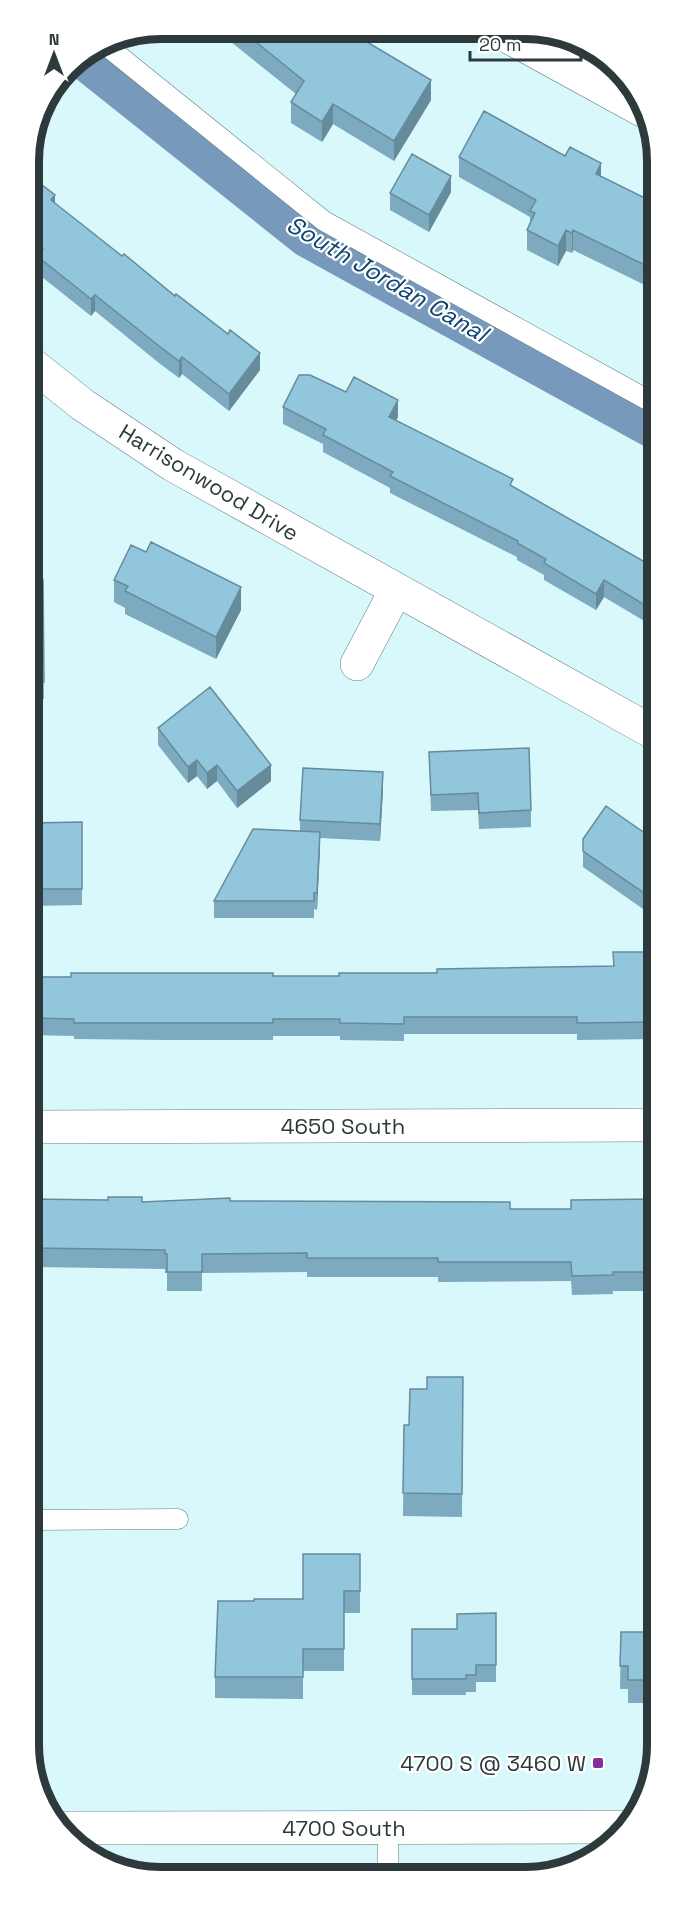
<svg xmlns="http://www.w3.org/2000/svg" width="686" height="1906" font-family="'Space Grotesk',sans-serif">
  <style>
    .lines { fill: none; stroke-linecap: round; stroke-linejoin: round }
    .canal { stroke: #7799bc; stroke-width: 39 }
    .lane-casing { stroke: #617e81; stroke-width: 21 }
    .street-casing { stroke: #617e81; stroke-width: 34 }
    .primary-casing { stroke: #617e81; stroke-width: 34 }
    .lane { stroke: #fff; stroke-width: 20 }
    .street { stroke: #fff; stroke-width: 33 }
    .primary { stroke: #fff; stroke-width: 33 }
    .wall { fill: #7daabe }
    .shaded-wall { fill: #668b9b }
    .building { fill: #91c6dd; stroke: #668b9b; stroke-width: 1.5 }
    .poi-dot { fill: #8230a0; stroke: #fff; stroke-width: 2 }
    .labels { text-anchor: middle; stroke-width: 4.5; stroke-linejoin: round; paint-order: stroke }
    .street-label { font-size: 22px; fill: #2d393b; stroke: #fff }
    .poi-label { font-size: 22px; fill: #2d393b; stroke: #fff; text-anchor: end }
    .water-label { font-size: 24px; font-style: italic; fill: #0d4370; stroke: #fff }
    .rim { fill: none; stroke: #2d393b; stroke-width: 8 }
  </style>
  <rect width="100%" height="100%" fill="#d8f8fc"/>
  <g class="lines">
    <path class="canal" d="M 80,57 L 307,238 L 655,430"/>
    <defs>
      <path id="lane" d="M 103,43 L 324,221 L 655,404
        M 31,1520 L 178,1519
        M 388,1828 L 388,1875"/>
      <path id="street" d="M 498,31 L 642,110
        M 29,362 L 83,405 L 173,465 L 656,734
        M 357,664 L 396,590
        M 30,1127 L 656,1125"/>
      <path id="primary" d="M 61,1828 L 627,1827"/>
    </defs>
    <use href="#lane" class="lane-casing"/>
    <use href="#street" class="street-casing"/>
    <use href="#primary" class="primary-casing"/>
    <use href="#lane" class="lane"/>
    <use href="#street" class="street"/>
    <use href="#primary" class="primary"/>
  </g>
  <path class="wall" d="M 226,29 L 347,30 L 431,100 L 394,161 L 333,124 L 322,142 L 291,123 L 291,102 L 296,94 L 226,38 Z
    M 565,156 L 601,176 L 655,203 L 655,290 L 573,250 L 572,253 L 566,251 L 558,266 L 527,250 L 527,230 L 530,223 L 530,217 L 459,177 L 459,157 Z
    M 29,175 L 55,204 L 260,370 L 229,411 L 182,374 L 179,378 L 159,363 L 95,311 L 91,316 L 37,273 L 37,261 L 29,255 Z
    M 451,192 L 429,232 L 390,210 L 390,193 Z
    M 283,407 L 398,417 L 396,420 L 650,565 L 656,556 L 656,628 L 604,597 L 596,610 L 544,580 L 544,575 L 517,560 L 517,557 L 390,493 L 390,488 L 323,452 L 323,444 L 283,424 Z
    M 29,580 L 43,580 L 44,699 L 30,699 Z
    M 114,580 L 241,610 L 216,659 L 125,614 L 125,608 L 114,602 Z
    M 158,728 L 271,781 L 237,808 L 217,781 L 207,789 L 197,776 L 188,783 L 158,745 Z
    M 429,752 L 531,810 L 531,827 L 479,829 L 478,810 L 431,811 Z
    M 383,789 L 380,841 L 320,838 L 317,910 L 314,909 L 314,918 L 214,918 L 214,901 L 300,831 L 300,820 Z
    M 82,822 L 82,905 L 30,906 L 30,823 Z
    M 583,839 L 656,841 L 656,918 L 583,867 Z
    M 613,952 L 650,966 L 656,966 L 656,1039 L 577,1040 L 577,1034 L 404,1034 L 404,1041 L 340,1040 L 340,1036 L 273,1036 L 273,1040 L 165,1040 L 74,1039 L 74,1036 L 30,1035 L 30,977 L 339,976 L 613,966 Z
    M 30,1199 L 142,1202 L 230,1201 L 510,1209 L 571,1209 L 656,1199 L 657,1284 L 651,1285 L 651,1291 L 613,1291 L 613,1294 L 572,1295 L 571,1281 L 438,1282 L 438,1277 L 307,1277 L 307,1272 L 202,1273 L 202,1291 L 167,1291 L 167,1273 L 165,1273 L 165,1269 L 36,1267 L 36,1260 L 30,1260 Z
    M 463,1377 L 462,1517 L 403,1516 L 404,1425 L 409,1425 L 427,1389 Z
    M 360,1554 L 360,1613 L 344,1613 L 344,1671 L 303,1671 L 303,1699 L 215,1698 L 215,1677 L 254,1601 L 303,1599 Z
    M 496,1613 L 496,1682 L 476,1682 L 476,1692 L 466,1692 L 466,1695 L 412,1695 L 412,1629 L 457,1629 Z
    M 621,1632 L 657,1632 L 657,1703 L 628,1703 L 628,1689 L 620,1689 Z"/>
  <path class="shaded-wall" d="M 431,80 L 431,100 L 394,161 L 394,141 Z
    M 333,104 L 333,124 L 322,142 L 322,122 Z
    M 601,163 L 601,183 L 596,174 Z
    M 451,176 L 451,192 L 429,232 L 429,215 Z
    M 55,195 L 55,212 L 51,200 Z
    M 566,230 L 566,251 L 558,266 L 558,246 Z
    M 573,230 L 573,250 L 572,253 L 572,233 Z
    M 95,295 L 95,311 L 91,316 L 91,299 Z
    M 260,353 L 260,370 L 229,411 L 229,394 Z
    M 182,357 L 182,374 L 179,378 L 179,361 Z
    M 398,400 L 398,417 L 389,433 L 389,417 Z
    M 604,580 L 604,597 L 596,610 L 596,594 Z
    M 241,587 L 241,610 L 216,659 L 216,637 Z
    M 197,760 L 197,776 L 188,783 L 188,767 Z
    M 217,765 L 217,781 L 207,789 L 207,773 Z
    M 271,765 L 271,781 L 237,808 L 237,791 Z
    M 383,772 L 383,789 L 380,841 L 380,824 Z
    M 320,832 L 320,849 L 317,910 L 317,893 Z"/>
  <path class="building" d="M 240,29 L 347,30 L 431,80 L 394,141 L 333,104 L 322,122 L 291,102 L 304,81 Z
    M 484,111 L 565,156 L 570,147 L 601,163 L 596,174 L 655,203 L 655,211 L 653,215 L 655,216 L 655,270 L 573,230 L 572,233 L 566,230 L 558,246 L 527,230 L 535,213 L 530,211 L 536,200 L 459,157 Z
    M 412,154 L 451,176 L 429,215 L 390,193 Z
    M 29,175 L 55,195 L 51,200 L 122,256 L 124,254 L 175,296 L 176,294 L 228,334 L 230,330 L 260,353 L 229,394 L 182,357 L 179,361 L 159,346 L 95,295 L 91,299 L 37,256 L 43,249 L 29,238 Z
    M 299,375 L 310,375 L 346,392 L 354,377 L 398,400 L 389,417 L 513,479 L 510,485 L 650,565 L 655,556 L 656,612 L 604,580 L 596,594 L 544,563 L 546,559 L 517,543 L 518,541 L 390,476 L 393,472 L 323,435 L 326,429 L 283,407 Z
    M 151,542 L 241,587 L 216,637 L 125,591 L 128,586 L 114,580 L 131,545 L 146,552 Z
    M 29,580 L 43,580 L 44,682 L 30,682 Z
    M 210,687 L 271,765 L 237,791 L 217,765 L 207,773 L 197,760 L 188,767 L 158,728 Z
    M 529,748 L 531,810 L 479,813 L 478,793 L 431,795 L 429,752 Z
    M 303,768 L 383,772 L 380,824 L 300,820 Z
    M 606,806 L 656,841 L 656,901 L 583,851 L 583,839 Z
    M 82,822 L 82,889 L 30,889 L 30,823 Z
    M 253,829 L 320,832 L 317,893 L 314,893 L 314,901 L 214,901 Z
    M 613,952 L 650,952 L 650,966 L 656,966 L 656,1022 L 577,1023 L 577,1017 L 404,1017 L 404,1024 L 340,1023 L 340,1019 L 273,1019 L 273,1023 L 74,1023 L 74,1019 L 30,1018 L 30,977 L 71,977 L 71,973 L 273,973 L 273,976 L 339,976 L 339,973 L 437,973 L 437,969 L 614,966 Z
    M 108,1197 L 142,1197 L 142,1202 L 230,1198 L 230,1201 L 510,1202 L 510,1209 L 571,1209 L 571,1200 L 656,1199 L 657,1265 L 651,1266 L 651,1272 L 613,1272 L 613,1275 L 572,1276 L 571,1262 L 438,1262 L 438,1258 L 307,1258 L 307,1253 L 202,1254 L 202,1272 L 167,1272 L 167,1254 L 165,1254 L 165,1250 L 36,1248 L 36,1241 L 30,1241 L 30,1199 L 108,1200 Z
    M 427,1377 L 463,1377 L 462,1494 L 403,1493 L 404,1425 L 409,1425 L 410,1389 L 427,1389 Z
    M 303,1554 L 360,1554 L 360,1591 L 344,1591 L 344,1649 L 303,1649 L 303,1677 L 215,1677 L 218,1601 L 254,1601 L 254,1599 L 303,1599 Z
    M 496,1613 L 496,1665 L 476,1665 L 476,1675 L 466,1675 L 466,1679 L 412,1679 L 412,1629 L 457,1629 L 457,1614 Z
    M 621,1632 L 657,1632 L 657,1680 L 628,1680 L 628,1666 L 620,1666 Z"/>
  <rect class="poi-dot" x="592" y="1757" width="12" height="12" rx="3"/>
  <g class="labels">
    <g class="street-label">
      <text transform="translate(209 482) rotate(31)" y="8">Harrisonwood Drive</text>
      <text x="343" y="1134">4650 South</text>
      <text x="344" y="1836">4700 South</text>
    </g>
    <g class="poi-label">
      <text x="586" y="1771">4700 S @ 3460 W</text>
    </g>
    <g class="water-label">
      <text transform="translate(387 279) rotate(30)" y="8">South Jordan Canal</text>
    </g>
  </g>
  <path d="M0 0H686V1906H0ZM161 39H525A122 122 0 0 1 647 161V1745A122 122 0 0 1 525 1867H161A122 122 0 0 1 39 1745V161A122 122 0 0 1 161 39Z" fill="#fff" fill-rule="evenodd"/>
  <path class="rim" d="M161 39H525A122 122 0 0 1 647 161V1745A122 122 0 0 1 525 1867H161A122 122 0 0 1 39 1745V161A122 122 0 0 1 161 39Z"/>
  <g transform="translate(54 54)" stroke="#ffffff" stroke-width="4.5" paint-order="stroke">
  <path d="M0-4.5L10 22L0 15L-10 22Z" fill="#2d393b"/>
  <text y="-9" font-size="16" font-weight="bold" text-anchor="middle" fill="#2d393b">N</text>
  </g>
  <path d="M470 51v9h111v-9" fill="none" stroke="#2d393b" stroke-width="3"/>
  <text x="479" y="51" font-size="18" fill="#2d393b" stroke="#ffffff" stroke-width="4.5" paint-order="stroke">20 m</text>
</svg>
